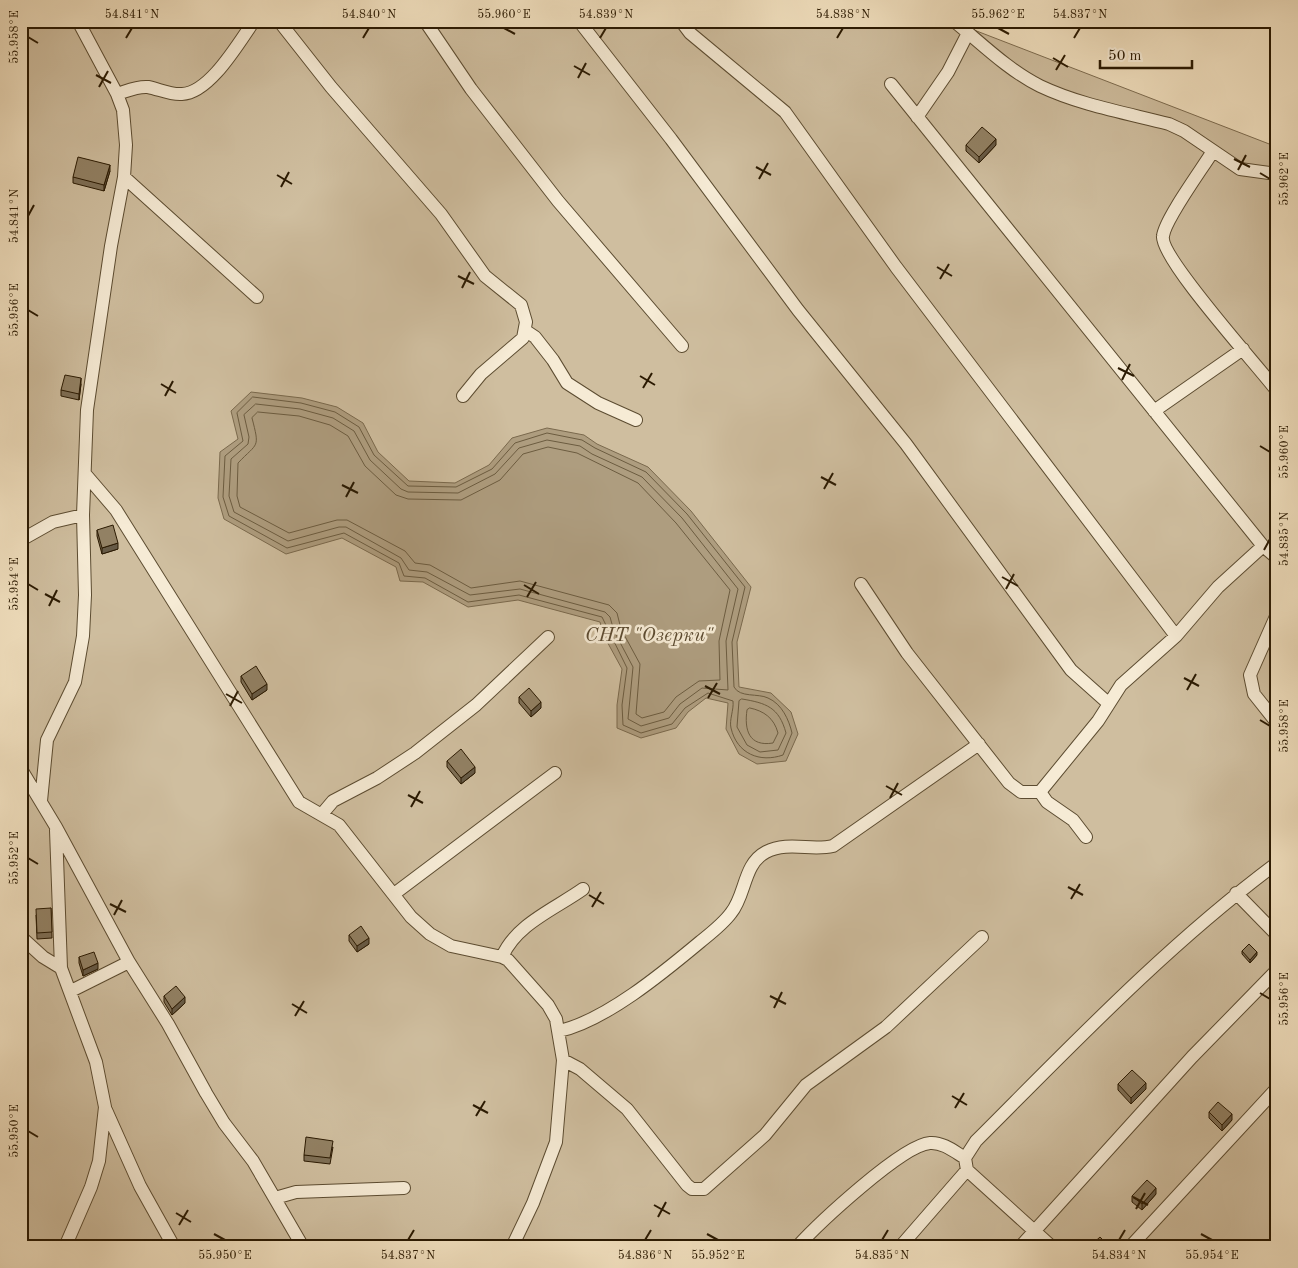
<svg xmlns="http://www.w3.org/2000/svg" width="1298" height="1268" font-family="'Old Standard TT',serif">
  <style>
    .green { fill: #cfbe9f; stroke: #7d6c50 }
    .water { fill: #ae9d7f; stroke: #7a694d }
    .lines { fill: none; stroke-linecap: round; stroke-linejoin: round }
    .shore { stroke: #6c5c40; stroke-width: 1 }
    .minor-casing { stroke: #5c4c31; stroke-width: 14 }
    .minor { stroke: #f6ebd5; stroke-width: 12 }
    .wall { fill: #7e6f56; stroke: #2b1a02 }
    .shaded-wall { fill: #665a46; stroke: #2b1a02 }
    .building { fill: #928164; stroke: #2b1a02 }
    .ticks { fill: none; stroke: #2b1a02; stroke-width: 2 }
    .labels { text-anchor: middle; stroke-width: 5; stroke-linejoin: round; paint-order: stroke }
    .park-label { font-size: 20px; font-style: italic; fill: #5c4b31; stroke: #f6ebd5 }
    .neatline { fill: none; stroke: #2b1a02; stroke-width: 2 }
    .ticks-label { font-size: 12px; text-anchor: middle; fill: #2b1a02 }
  </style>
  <rect width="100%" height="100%" fill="#f1e0bf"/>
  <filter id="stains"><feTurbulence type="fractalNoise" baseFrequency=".004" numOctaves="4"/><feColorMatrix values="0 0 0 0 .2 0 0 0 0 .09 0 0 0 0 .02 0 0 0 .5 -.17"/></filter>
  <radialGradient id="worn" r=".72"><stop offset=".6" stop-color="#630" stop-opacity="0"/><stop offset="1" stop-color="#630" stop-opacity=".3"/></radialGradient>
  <path class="green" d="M 21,21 L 966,21 L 974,30 L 1277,147 L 1277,1247 L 21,1247 Z"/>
  <path class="water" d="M 251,392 L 302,398 L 337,407 L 363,423 L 378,452 L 409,481 L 455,483 L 489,465 L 512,438 L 547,428 L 584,435 L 597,444 L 648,467 L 691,511 L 751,587 L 737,642 L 739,687 L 771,693 L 791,712 L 798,734 L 786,761 L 757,764 L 739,754 L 726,729 L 728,703 L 706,698 L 688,712 L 676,728 L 641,738 L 617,728 L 617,705 L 622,669 L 604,636 L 600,622 L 518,600 L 468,607 L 423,582 L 400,581 L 396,567 L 342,538 L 286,554 L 224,519 L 218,498 L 220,452 L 238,439 L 231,411 Z"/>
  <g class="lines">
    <path class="shore" d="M 253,397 L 301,403 L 335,412 L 359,427 L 374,455 L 408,486 L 456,487 L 492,469 L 515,443 L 547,433 L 582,440 L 595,448 L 646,472 L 687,514 L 745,587 L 732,642 L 734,687 C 740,698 758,693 768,698 C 782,704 789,720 792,733 L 783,755 C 760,763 737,754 731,728 C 729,720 734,710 733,701 L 708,693 L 685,708 L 672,724 L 641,733 L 623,725 L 622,705 L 627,668 L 602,617 L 519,595 L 468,602 L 425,578 L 404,576 L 399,563 L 344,533 L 287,548 L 229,516 L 223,497 L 225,456 L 243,441 L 237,413 Z
      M 256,404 L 300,409 L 333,418 L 354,431 L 370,460 L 401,489 L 408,492 L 458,493 L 495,474 L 519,448 L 547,440 L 580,446 L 592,454 L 642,477 L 682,518 L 738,589 L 726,641 L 728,690 L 702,688 L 680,704 L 669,718 L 641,726 L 628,719 L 633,667 L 614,631 L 610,617 L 605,612 L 520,589 L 470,595 L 427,572 L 409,570 L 401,558 L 346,527 L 339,527 L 288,541 L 234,512 L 229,496 L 231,459 L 248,444 L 249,437 L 244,415 Z
      M 258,412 L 299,416 L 330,425 L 348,436 L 365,466 L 396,495 L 408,499 L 461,500 L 500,480 L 523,454 L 548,447 L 577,453 L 638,483 L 676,523 L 730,590 L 719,641 L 720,680 L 699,681 L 676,697 L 664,712 L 642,718 L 636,714 L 640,664 L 621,629 L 617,613 L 609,605 L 520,581 L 471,588 L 430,565 L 415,563 L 405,551 L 347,520 L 337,520 L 289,533 L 240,507 L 237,496 L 238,463 C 258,442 260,449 252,418 Z
      M 742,699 C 766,703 779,707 786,733 L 778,750 L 760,752 L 747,745 L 737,727 L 739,701 Z
      M 750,708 C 764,711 774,718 778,733 L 773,743 C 749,747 744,730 747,710 Z"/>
    <defs>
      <path id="minor" d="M 279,21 L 331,87 L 441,214 L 485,276 L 521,305 L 526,322 L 523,338 L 481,374 L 463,396
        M 425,21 L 471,89 L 558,201 L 682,346
        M 579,21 L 671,139 L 798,310 L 906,444 L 1071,670 L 1108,703
        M 681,21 L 690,33 L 785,112 L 896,267 L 1176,636
        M 954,21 C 981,43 1008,70 1040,86 C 1080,105 1126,113 1169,124 L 1184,131 L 1240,169 L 1277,174
        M 891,84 L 1263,546
        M 117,94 C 127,91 137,86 148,87 C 159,89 170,95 182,94 C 210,93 239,42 254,21
        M 917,117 L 948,72 L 968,33
        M 1213,151 C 1202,169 1165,219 1163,236 C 1159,257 1259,367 1277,391
        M 124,177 L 257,297
        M 526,331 L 535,337 L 553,360 L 567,383 L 598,403 L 636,420
        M 1154,411 L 1243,349
        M 86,475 L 116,510 L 299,802 L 339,825 L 411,917 L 430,934 L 451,946 L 502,957 L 508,960 L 548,1005 L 556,1019 L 563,1060 L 556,1142 L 533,1203 L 512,1247
        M 21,540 L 53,522 L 83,515
        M 861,584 L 907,653 L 1009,783 L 1021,792 L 1040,792
        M 1277,614 L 1250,675 L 1254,694 L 1277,723
        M 21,769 L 56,827 L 129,962 L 168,1024 L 206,1093 L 224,1123 L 253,1161 L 303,1247
        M 1040,792 L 1098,721 L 1121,685 L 1176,636 L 1218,587 L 1263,546 L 1277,558
        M 1040,792 L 1047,802 L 1073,820 L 1086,837
        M 41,801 L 47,740 L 75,682 L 83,636 L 85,595 L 83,515 L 87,410 L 111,246 L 124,177 L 126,145 L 123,110 L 117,94 L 78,21
        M 322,814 L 333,801 L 377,778 L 415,753 L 476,705 L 548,637
        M 56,830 L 61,968 L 96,1062 L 105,1107 L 99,1161 L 91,1187 L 65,1247
        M 1236,893 L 1277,935
        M 394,894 L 555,773
        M 21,937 L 43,957 L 61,968
        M 502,957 C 516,924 555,909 583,889
        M 71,991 L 129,962
        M 559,1031 C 605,1021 664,972 700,942 C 711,933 723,924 731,913 C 746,895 743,864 766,852 C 788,841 811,851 833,846 L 979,744
        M 563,1060 L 580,1069 L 627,1109 L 687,1185 L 692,1189 L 704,1189 L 765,1135 L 806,1085 L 886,1027 L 982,937
        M 106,1110 L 140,1186 L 174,1247
        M 967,1170 L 1052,1247
        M 275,1198 L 296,1192 L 404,1188
        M 797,1247 C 818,1224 902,1145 930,1143 C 943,1142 955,1152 965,1158
        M 900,1247 L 967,1170 L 965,1158 L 976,1141 C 1073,1044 1167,945 1277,863
        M 1020,1247 L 1192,1057 L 1277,970
        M 1130,1247 L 1277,1088
        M 1272,1247 L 1277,1241"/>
    </defs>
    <use href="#minor" class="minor-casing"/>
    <use href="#minor" class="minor"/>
  </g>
  <path class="wall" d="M 966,145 L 996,145 L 979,163 L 966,151 Z
    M 110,171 L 104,191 L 73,183 L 73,177 Z
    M 81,384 L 79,400 L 61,396 L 61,390 Z
    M 97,530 L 118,549 L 102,554 L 97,536 Z
    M 241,676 L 267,690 L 252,700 L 241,682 Z
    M 519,697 L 541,708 L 531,717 L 519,703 Z
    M 447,761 L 475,773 L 461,784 L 447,767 Z
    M 51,908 L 52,938 L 37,939 L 36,915 Z
    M 349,935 L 369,944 L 357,952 L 349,941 Z
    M 1242,951 L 1257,955 L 1250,963 L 1242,954 Z
    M 79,957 L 98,969 L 83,976 L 79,963 Z
    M 164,996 L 185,1003 L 172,1015 L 164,1002 Z
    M 1118,1084 L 1146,1089 L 1131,1104 L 1118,1090 Z
    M 1209,1112 L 1232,1120 L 1222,1131 L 1209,1118 Z
    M 333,1147 L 330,1164 L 304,1161 L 304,1155 Z
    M 1156,1194 L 1142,1210 L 1132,1202 L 1132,1196 Z"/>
  <path class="shaded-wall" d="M 996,139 L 996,145 L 979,163 L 979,157 Z
    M 110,165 L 110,171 L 104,191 L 104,185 Z
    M 81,378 L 81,384 L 79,400 L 79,394 Z
    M 118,543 L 118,549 L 102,554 L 102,548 Z
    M 267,684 L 267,690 L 252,700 L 252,694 Z
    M 541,702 L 541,708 L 531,717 L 531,711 Z
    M 475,767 L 475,773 L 461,784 L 461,778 Z
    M 369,938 L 369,944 L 357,952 L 357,946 Z
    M 1257,952 L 1257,955 L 1250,963 L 1250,960 Z
    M 98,963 L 98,969 L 83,976 L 83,970 Z
    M 185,997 L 185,1003 L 172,1015 L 172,1009 Z
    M 1146,1083 L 1146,1089 L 1131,1104 L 1131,1098 Z
    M 1232,1114 L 1232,1120 L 1222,1131 L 1222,1125 Z
    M 1156,1188 L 1156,1194 L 1142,1210 L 1142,1204 Z"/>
  <path class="building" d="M 982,127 L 996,139 L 979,157 L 966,145 Z
    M 78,157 L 110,165 L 104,185 L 73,177 Z
    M 65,375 L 81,378 L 79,394 L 61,390 Z
    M 113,525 L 118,543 L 102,548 L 97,530 Z
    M 256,666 L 267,684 L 252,694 L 241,676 Z
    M 529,688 L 541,702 L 531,711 L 519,697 Z
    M 461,749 L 475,767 L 461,778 L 447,761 Z
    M 51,908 L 52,932 L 37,933 L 36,909 Z
    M 361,926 L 369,938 L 357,946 L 349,935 Z
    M 1249,944 L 1257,952 L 1250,960 L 1242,951 Z
    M 94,952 L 98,963 L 83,970 L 79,957 Z
    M 176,986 L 185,997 L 172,1009 L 164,996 Z
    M 1132,1070 L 1146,1083 L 1131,1098 L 1118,1084 Z
    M 1218,1102 L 1232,1114 L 1222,1125 L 1209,1112 Z
    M 306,1137 L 333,1141 L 330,1158 L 304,1155 Z
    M 1147,1180 L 1156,1188 L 1142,1204 L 1132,1196 Z
    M 1100,1237 L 1110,1247 L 1089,1247 Z"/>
  <path class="ticks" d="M 504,28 L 515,34M 998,28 L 1009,34M 28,37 L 38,43M 126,38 L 132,28M 363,38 L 369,28M 600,38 L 606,28M 837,38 L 843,28M 1074,38 L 1080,28M 1053,58 L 1068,67M 574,66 L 590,75M 1056,70 L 1065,55M 96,75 L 111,83M 578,78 L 586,63M 99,87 L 108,71M 1234,159 L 1250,167M 756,167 L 771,175M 1238,170 L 1246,155M 1260,173 L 1270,179M 277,175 L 292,184M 759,179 L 768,163M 281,187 L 289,172M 28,216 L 34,205M 937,267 L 952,276M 458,276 L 474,284M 940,279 L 949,264M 462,288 L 470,272M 28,310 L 38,316M 1118,368 L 1134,376M 640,376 L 655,385M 1122,380 L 1130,364M 161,384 L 176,393M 643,388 L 652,373M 165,396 L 173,381M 1260,446 L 1270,452M 821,477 L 836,485M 342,485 L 358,493M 824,489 L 833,473M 346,497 L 354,482M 1264,550 L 1270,539M 1002,577 L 1018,586M 28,584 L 38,590M 524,585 L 539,594M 1006,589 L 1014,574M 45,594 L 60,602M 527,597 L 536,582M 49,606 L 57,590M 1184,678 L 1199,686M 705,686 L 720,694M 1187,690 L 1196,674M 226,694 L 242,703M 708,698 L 717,683M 230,706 L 238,691M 1260,720 L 1270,726M 886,786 L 902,795M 408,795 L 423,803M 890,798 L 898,783M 411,807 L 420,791M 28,858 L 38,864M 1068,887 L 1083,895M 589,895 L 604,904M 1071,899 L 1080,884M 110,904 L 126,912M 592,907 L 601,892M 114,915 L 122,900M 1260,993 L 1270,999M 770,996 L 786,1004M 292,1004 L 307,1013M 774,1008 L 782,992M 295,1016 L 304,1001M 952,1096 L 967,1105M 473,1105 L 488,1113M 955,1108 L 964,1093M 476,1116 L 485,1101M 28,1131 L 38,1137M 1133,1197 L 1148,1205M 654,1205 L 670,1214M 1136,1209 L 1145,1193M 176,1213 L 191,1222M 658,1217 L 666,1202M 179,1225 L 188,1210M 214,1234 L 225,1240M 707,1234 L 718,1240M 1201,1234 L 1212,1240M 408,1240 L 414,1230M 645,1240 L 651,1230M 882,1240 L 888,1230M 1119,1240 L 1125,1230"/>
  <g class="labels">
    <g class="park-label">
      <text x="649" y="641">СНТ "Озерки"</text>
    </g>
  </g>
  <rect width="1298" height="1268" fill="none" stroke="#f1e0bf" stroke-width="55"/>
  <path d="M1100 60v8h92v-8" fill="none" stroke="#2b1a02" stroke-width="2.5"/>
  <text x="1108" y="60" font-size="15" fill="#2b1a02" stroke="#f6ebd5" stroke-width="4" paint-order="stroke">50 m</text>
  <rect x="28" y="28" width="1242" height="1212" class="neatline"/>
  <g class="ticks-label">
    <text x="132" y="18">54.841°N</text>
    <text x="369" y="18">54.840°N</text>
    <text x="504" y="18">55.960°E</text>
    <text x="606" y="18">54.839°N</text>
    <text x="843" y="18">54.838°N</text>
    <text x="998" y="18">55.962°E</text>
    <text x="1080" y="18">54.837°N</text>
    <text transform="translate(14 37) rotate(-90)" y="4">55.958°E</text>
    <text transform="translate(1284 179) rotate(-90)" y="4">55.962°E</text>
    <text transform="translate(14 216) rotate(-90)" y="4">54.841°N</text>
    <text transform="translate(14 310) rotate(-90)" y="4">55.956°E</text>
    <text transform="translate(1284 452) rotate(-90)" y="4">55.960°E</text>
    <text transform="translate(1284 539) rotate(-90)" y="4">54.835°N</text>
    <text transform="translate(14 584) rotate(-90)" y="4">55.954°E</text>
    <text transform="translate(1284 726) rotate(-90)" y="4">55.958°E</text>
    <text transform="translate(14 858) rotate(-90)" y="4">55.952°E</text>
    <text transform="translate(1284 999) rotate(-90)" y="4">55.956°E</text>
    <text transform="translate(14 1131) rotate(-90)" y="4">55.950°E</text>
    <text x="225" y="1259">55.950°E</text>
    <text x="408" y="1259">54.837°N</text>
    <text x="645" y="1259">54.836°N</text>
    <text x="718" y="1259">55.952°E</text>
    <text x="882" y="1259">54.835°N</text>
    <text x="1119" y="1259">54.834°N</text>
    <text x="1212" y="1259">55.954°E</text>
  </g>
  <rect width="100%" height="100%" filter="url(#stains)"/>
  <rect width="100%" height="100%" fill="url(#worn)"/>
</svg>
